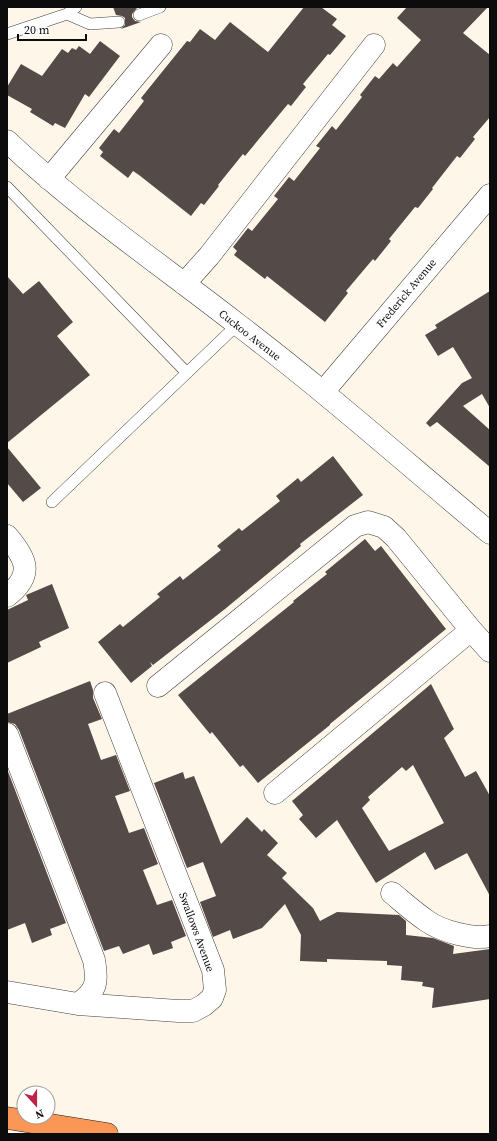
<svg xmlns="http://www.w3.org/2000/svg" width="497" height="1141" font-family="'Source Serif 4',serif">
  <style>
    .building { fill: #544a48; fill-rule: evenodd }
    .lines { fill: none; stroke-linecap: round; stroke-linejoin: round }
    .service-casing { stroke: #3f3f3f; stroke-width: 12 }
    .minor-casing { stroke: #3f3f3f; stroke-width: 23 }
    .trunk-casing { stroke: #1d1d1d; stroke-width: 23 }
    .service { stroke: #fff; stroke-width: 11 }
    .minor { stroke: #fff; stroke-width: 22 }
    .trunk { stroke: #fa9656; stroke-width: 22 }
    .labels { text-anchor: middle; stroke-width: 4; stroke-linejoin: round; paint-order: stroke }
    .street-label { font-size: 11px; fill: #0c0c0c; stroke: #fff }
  </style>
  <rect width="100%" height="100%" fill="#fff6ea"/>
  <path class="building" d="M 113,7 L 136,7 L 137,8 L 132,14 L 132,17 L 135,21 L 141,22 L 121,29 L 125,25 L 125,18 L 122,16 L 116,15 Z
    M 304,7 L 321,7 L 337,19 L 332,25 L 346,36 L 330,55 L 328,54 L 303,84 L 306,87 L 291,106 L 288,104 L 245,156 L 243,154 L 218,185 L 219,186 L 204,205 L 201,203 L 191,216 L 139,175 L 133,171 L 128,178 L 100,156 L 103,152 L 99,148 L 114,129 L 119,133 L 144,101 L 141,98 L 187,41 L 190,42 L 200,29 L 215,40 L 230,22 L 268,52 Z
    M 407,7 L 488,7 L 463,33 L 490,55 L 490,117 L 473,137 L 475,139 L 460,158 L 457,156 L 432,188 L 433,189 L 418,208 L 415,207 L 389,239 L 391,241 L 375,261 L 373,259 L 346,291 L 348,293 L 325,322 L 267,276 L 265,279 L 234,255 L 237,251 L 233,247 L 248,228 L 252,231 L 278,199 L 274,196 L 289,177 L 294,181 L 320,148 L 316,146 L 332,126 L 336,130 L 362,97 L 360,95 L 375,76 L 379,79 L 393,63 L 397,67 L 421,40 L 397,18 Z
    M 100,41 L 120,56 L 89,97 L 85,94 L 65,128 L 55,123 L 53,126 L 30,112 L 32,109 L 7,95 L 7,87 L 21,64 L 42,76 L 62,49 L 68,53 L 72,48 L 76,50 L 79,46 L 90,54 Z
    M 7,276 L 23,294 L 39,281 L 73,322 L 57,336 L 90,375 L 7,443 Z
    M 490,291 L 490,408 L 482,394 L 463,406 L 490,430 L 490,467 L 437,422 L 430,427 L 426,423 L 462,383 L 472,378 L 453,347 L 438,356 L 425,335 L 437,328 L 435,325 Z
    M 7,447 L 41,488 L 23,502 L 7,483 Z
    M 333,456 L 363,495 L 300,544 L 301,546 L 225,609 L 153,665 L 150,662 L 152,666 L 131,683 L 98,642 L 120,624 L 123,627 L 160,597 L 157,594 L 180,576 L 183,580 L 221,550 L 217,546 L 239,528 L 242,531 L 280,501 L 276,496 L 298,478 L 301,482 Z
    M 365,539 L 375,551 L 381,546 L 446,629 L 330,724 L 330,725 L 258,783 L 243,765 L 240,767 L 212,732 L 210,734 L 178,695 L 294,602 L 293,601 L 327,574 L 325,572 Z
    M 52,584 L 69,628 L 39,642 L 41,647 L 7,663 L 7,610 L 28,600 L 26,595 Z
    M 90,681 L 93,690 L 93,698 L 102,719 L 88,724 L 101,760 L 116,755 L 130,791 L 115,796 L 129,833 L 144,828 L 158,864 L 143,870 L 157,905 L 172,900 L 186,936 L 171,942 L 173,948 L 153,955 L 149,944 L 123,954 L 119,946 L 104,951 L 19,730 L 15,724 L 7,722 L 7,714 Z
    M 431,684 L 454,729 L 444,738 L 465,777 L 476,771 L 490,796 L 490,896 L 467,853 L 435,870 L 425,852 L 376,883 L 337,820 L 316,838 L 299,819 L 303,815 L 292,801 ZM 413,765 L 444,823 L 389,851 L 362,808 L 370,800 L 368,797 L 402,767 L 406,771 Z
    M 7,769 L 66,923 L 50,929 L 52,935 L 32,943 L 25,923 L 7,930 Z
    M 183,772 L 185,779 L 194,776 L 221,844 L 247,817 L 262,832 L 264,829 L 278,843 L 267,855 L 287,873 L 282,878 L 313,908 L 320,921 L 337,912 L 399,915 L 406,921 L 406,935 L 433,938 L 454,946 L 453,954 L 490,949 L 490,999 L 432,1008 L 434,988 L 422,986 L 423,982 L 401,980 L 402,966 L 387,965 L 387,961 L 327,959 L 327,962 L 300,961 L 301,935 L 285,904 L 262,928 L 233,939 L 230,930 L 213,937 L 200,902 L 216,896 L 203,862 L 187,868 L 154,783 Z"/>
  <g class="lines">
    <defs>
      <path id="service" d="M 67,14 L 90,24 L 119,22
        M 139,15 L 160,7
        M 7,34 L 67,14 L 76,7
        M 7,187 L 187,373
        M 52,502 L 238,324"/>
      <path id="minor" d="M 7,141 C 78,208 160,264 237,324 C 324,390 406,463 490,533
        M 49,179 L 161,45
        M 184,284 L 209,256 L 374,45
        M 323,392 L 490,195
        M 7,536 C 27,559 34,575 7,596
        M 158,686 L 355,526 L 368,522 L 384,527 L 396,538 L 471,630 L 490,651
        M 7,734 L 94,960 C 98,982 97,991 78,1004
        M 275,793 L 471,630
        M 392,893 C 404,903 415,913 427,921 C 441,931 473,940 490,936
        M 7,992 L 78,1004 L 178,1011 L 193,1011 L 204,1005 L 212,998 L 215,990 L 213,970 L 105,693"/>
      <path id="trunk" d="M 7,1118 L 107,1134"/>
    </defs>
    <use href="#service" class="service-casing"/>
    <use href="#minor" class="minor-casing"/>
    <use href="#trunk" class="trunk-casing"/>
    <use href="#service" class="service"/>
    <use href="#minor" class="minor"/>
    <use href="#trunk" class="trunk"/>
  </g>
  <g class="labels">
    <g class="street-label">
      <text transform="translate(406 293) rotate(-50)" y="4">Frederick Avenue</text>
      <text transform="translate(250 335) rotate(38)" y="4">Cuckoo Avenue</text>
      <text transform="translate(197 932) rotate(70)" y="4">Swallows Avenue</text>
    </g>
  </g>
  <rect width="497" height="1141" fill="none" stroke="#0c0c0c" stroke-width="16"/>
  <g transform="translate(36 1105) rotate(159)"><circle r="19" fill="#ffffff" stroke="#9e9e9e"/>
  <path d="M0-3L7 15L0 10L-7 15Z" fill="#be214a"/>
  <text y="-6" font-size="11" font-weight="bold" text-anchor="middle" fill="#0c0c0c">N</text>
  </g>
  <path d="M18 34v6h68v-6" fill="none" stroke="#0c0c0c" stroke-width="2"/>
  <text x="24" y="34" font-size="12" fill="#0c0c0c" stroke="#ffffff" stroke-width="3" paint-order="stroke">20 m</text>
</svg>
